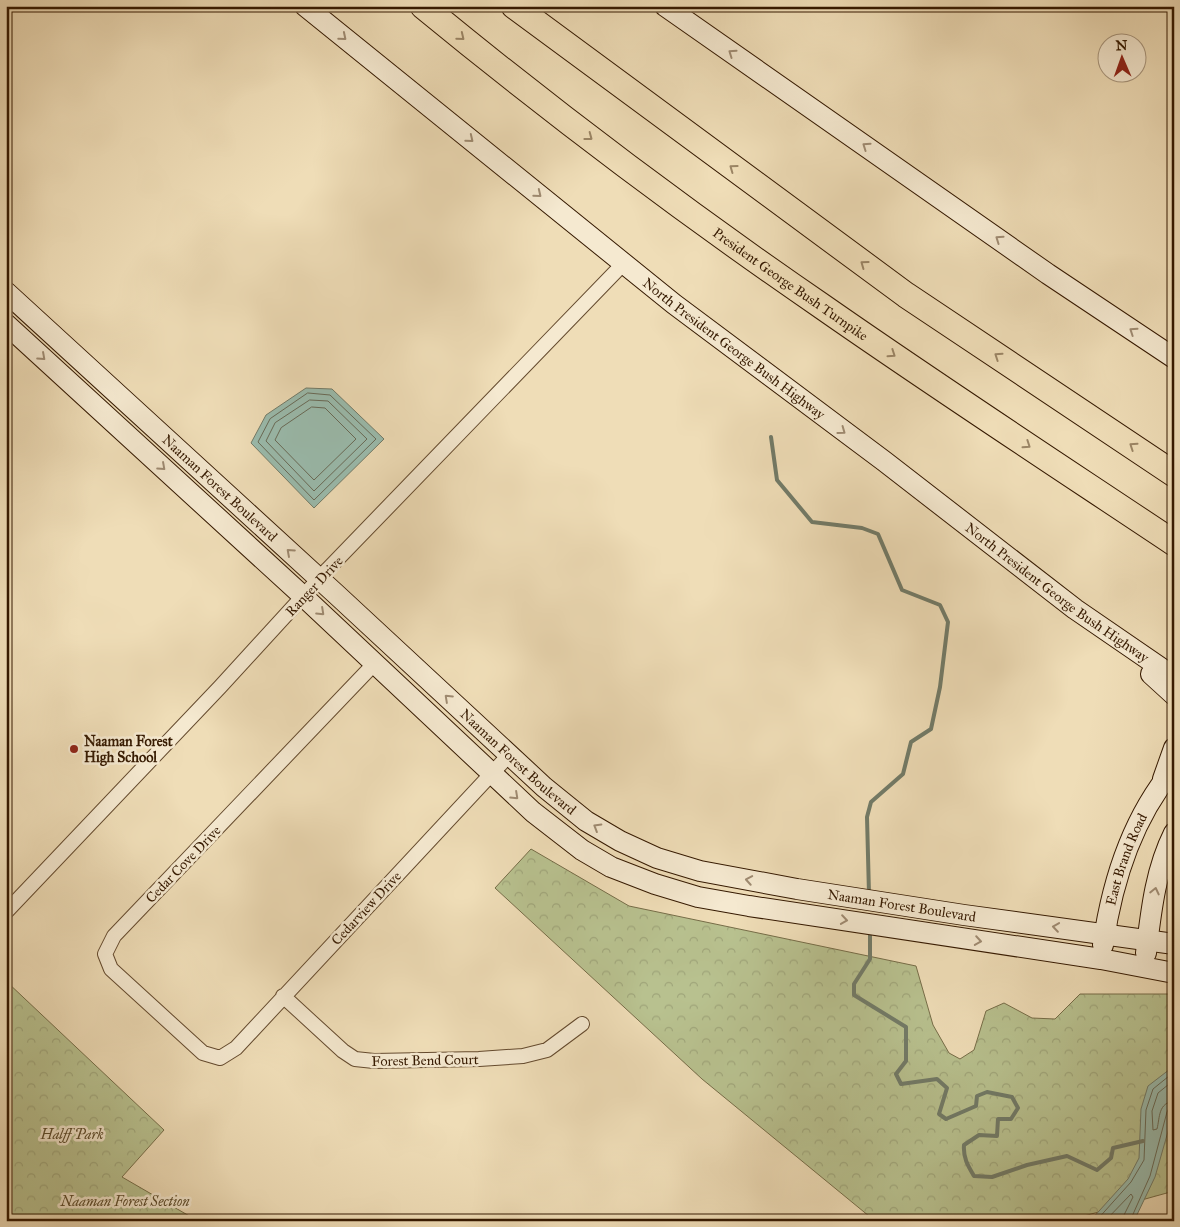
<svg xmlns="http://www.w3.org/2000/svg" width="1180" height="1227" font-family="'IM FELL Great Primer',serif">
  <style>
    .forest { fill: url(#forest-crowns); stroke: #766d48 }
    .water { fill: #9abcae; stroke: #727b68 }
    .lines { fill: none; stroke-linecap: round; stroke-linejoin: round }
    .shore { stroke: #686a57; stroke-width: 1 }
    .stream { stroke: #727b68; stroke-width: 4 }
    .minor-casing { stroke: #644a2e; stroke-width: 16 }
    .secondary-casing { stroke: #351900; stroke-width: 22 }
    .motorway-casing { stroke: #351900; stroke-width: 27 }
    .minor { stroke: #f5e9d0; stroke-width: 14 }
    .secondary { stroke: #f5e9d0; stroke-width: 20 }
    .motorway { stroke: #efddb7; stroke-width: 25 }
    .oneway { stroke: #9f8b72 }
    .oneway2 { stroke: #9b8565 }
    .poi-dot { fill: #8f2418; stroke: #f5e9d0; stroke-width: 2 }
    .labels { text-anchor: middle; stroke-width: 5; stroke-linejoin: round; paint-order: stroke }
    .street-label { font-size: 14px; fill: #351900; stroke: #f5e9d0 }
    .poi-label { font-size: 14px; font-weight: bold; fill: #351900; stroke: #f5e9d0; text-anchor: start }
    .park-label { font-size: 14px; font-style: italic; fill: #5c4b2b; stroke: #f5e9d0 }
  </style>
  <defs>
    <pattern id="forest-crowns" width="20" height="18" patternUnits="userSpaceOnUse" patternTransform="scale(1.25)"><rect width="20" height="18" fill="#b8c18f"/><path d="M2 6a3 3 0 1 1 6 0M12 15a3 3 0 1 1 6 0" fill="none" stroke="#9fa57a"/></pattern>
  </defs>
  <rect width="100%" height="100%" fill="#efddb7"/>
  <filter id="stains"><feTurbulence type="fractalNoise" baseFrequency=".004" numOctaves="4"/><feColorMatrix values="0 0 0 0 .2 0 0 0 0 .09 0 0 0 0 .02 0 0 0 .5 -.17"/></filter>
  <radialGradient id="worn" r=".72"><stop offset=".6" stop-color="#630" stop-opacity="0"/><stop offset="1" stop-color="#630" stop-opacity=".3"/></radialGradient>
  <path class="forest" d="M 531,849 L 629,906 L 916,966 L 933,1025 L 949,1053 L 960,1059 L 974,1050 L 986,1011 L 1004,1003 L 1032,1018 L 1055,1019 L 1080,994 L 1174,994 L 1174,1191 L 1066,1221 L 875,1221 L 702,1079 L 495,888 Z
    M 6,981 L 164,1130 L 122,1177 L 198,1221 L 6,1221 Z"/>
  <path class="water" d="M 306,388 L 332,389 L 384,439 L 314,508 L 251,443 L 266,415 Z
    M 1174,1066 L 1174,1109 L 1172,1110 L 1169,1128 L 1155,1177 L 1134,1221 L 1090,1221 L 1128,1179 L 1139,1158 L 1141,1109 L 1148,1086 Z"/>
  <g class="lines">
    <path class="shore" d="M 308,393 L 330,395 L 376,439 L 314,500 L 258,442 L 270,419 Z
      M 310,400 L 328,401 L 367,439 L 314,491 L 266,441 L 275,423 Z
      M 312,407 L 325,408 L 356,439 L 314,480 L 275,440 L 281,428 Z
      M 1174,1080 L 1158,1093 L 1152,1111 L 1153,1130 L 1157,1129 C 1160,1117 1158,1103 1174,1101
      M 1096,1221 L 1131,1182 L 1144,1160 L 1146,1110 L 1153,1089 L 1174,1072
      M 1105,1221 L 1131,1194 L 1133,1197 L 1124,1215 L 1124,1221
      M 1130,1221 L 1150,1176 L 1167,1112 L 1169,1108 L 1174,1108"/>
    <path class="stream" d="M 771,437 L 777,480 L 812,522 L 862,528 L 878,534 L 902,590 L 940,605 L 948,622 L 940,687 L 931,729 L 911,742 L 903,774 L 871,802 L 867,817 L 869,894
      M 870,931 L 870,959 L 854,984 L 854,995 L 906,1027 L 906,1061 L 896,1074 L 901,1084 L 937,1079 L 947,1088 L 939,1114 L 946,1119 L 976,1106 L 977,1096 L 987,1092 L 1012,1097 L 1018,1108 L 1011,1119 L 998,1119 L 997,1136 L 979,1135 L 964,1145 C 963,1158 968,1166 974,1176 L 992,1177 L 1027,1165 L 1067,1156 L 1097,1170 L 1111,1158 L 1113,1148 L 1143,1141"/>
    <defs>
      <path id="minor" d="M 375,663 L 114,936 L 105,954 L 111,969 L 203,1053 L 220,1058 L 236,1048 L 509,755
        M 6,912 L 220,687 L 328,569 L 624,263
        M 283,996 L 343,1051 L 355,1059 L 374,1061 L 479,1059 L 523,1056 L 547,1050 L 582,1024"/>
      <g id="secondary">
        <path id="s1" d="M 305,6 L 674,304 L 884,461 L 1075,609 L 1174,677"/>
        <path d="M 665,6 L 1048,274 L 1174,358"/>
        <path id="s2" d="M 6,292 L 337,595 L 544,787 L 586,821 L 620,841 L 657,858 L 700,871 L 797,889 L 964,915 L 1174,944"/>
        <path d="M 6,324 L 304,597 L 533,812 L 582,850 L 611,867 L 655,884 L 698,897 L 749,906 L 1101,959 L 1174,973"/>
        <path d="M 1151,674 L 1174,695"/>
        <path d="M 1163,779 L 1174,748"/>
        <path id="s3" d="M 1103,945 C 1112,882 1132,818 1174,768"/>
        <path d="M 1146,953 C 1151,912 1155,871 1174,833"/>
      </g>
      <g id="motorway">
        <path id="s4" d="M 423,6 C 552,112 686,213 823,307 C 939,388 1057,465 1174,543"/>
        <path d="M 514,6 L 906,295 L 1174,474"/>
      </g>
    </defs>
    <use href="#minor" class="minor-casing"/>
    <use href="#secondary" class="secondary-casing"/>
    <use href="#motorway" class="motorway-casing"/>
    <use href="#minor" class="minor"/>
    <use href="#secondary" class="secondary"/>
    <use href="#motorway" class="motorway"/>
  </g>
  <defs><path id="oneway-chevron" d="M-2-3.5L2.5 0L-2 3.5" fill="none" stroke-width="1.6" stroke-linecap="round" stroke-linejoin="round" transform="scale(1.25)"/></defs>
  <g class="oneway">
    <use href="#oneway-chevron" transform="translate(343 37) rotate(40)"/>
    <use href="#oneway-chevron" transform="translate(732 53) rotate(-145)"/>
    <use href="#oneway-chevron" transform="translate(470 139) rotate(39)"/>
    <use href="#oneway-chevron" transform="translate(866 146) rotate(-145)"/>
    <use href="#oneway-chevron" transform="translate(538 194) rotate(39)"/>
    <use href="#oneway-chevron" transform="translate(999 239) rotate(-145)"/>
    <use href="#oneway-chevron" transform="translate(1133 331) rotate(-146)"/>
    <use href="#oneway-chevron" transform="translate(42 357) rotate(42)"/>
    <use href="#oneway-chevron" transform="translate(842 431) rotate(36)"/>
    <use href="#oneway-chevron" transform="translate(162 467) rotate(42)"/>
    <use href="#oneway-chevron" transform="translate(290 552) rotate(-138)"/>
    <use href="#oneway-chevron" transform="translate(321 612) rotate(43)"/>
    <use href="#oneway-chevron" transform="translate(448 698) rotate(-137)"/>
    <use href="#oneway-chevron" transform="translate(515 796) rotate(43)"/>
    <use href="#oneway-chevron" transform="translate(597 827) rotate(-149)"/>
    <use href="#oneway-chevron" transform="translate(749 880) rotate(-170)"/>
    <use href="#oneway-chevron" transform="translate(1155 891) rotate(-77)"/>
    <use href="#oneway-chevron" transform="translate(844 920) rotate(8)"/>
    <use href="#oneway-chevron" transform="translate(1056 927) rotate(-172)"/>
    <use href="#oneway-chevron" transform="translate(978 941) rotate(9)"/>
  </g>
  <g class="oneway2">
    <use href="#oneway-chevron" transform="translate(461 37) rotate(39)"/>
    <use href="#oneway-chevron" transform="translate(589 137) rotate(37)"/>
    <use href="#oneway-chevron" transform="translate(733 168) rotate(-144)"/>
    <use href="#oneway-chevron" transform="translate(864 264) rotate(-144)"/>
    <use href="#oneway-chevron" transform="translate(892 354) rotate(34)"/>
    <use href="#oneway-chevron" transform="translate(998 356) rotate(-146)"/>
    <use href="#oneway-chevron" transform="translate(1027 445) rotate(34)"/>
    <use href="#oneway-chevron" transform="translate(1133 446) rotate(-146)"/>
  </g>
  <circle class="poi-dot" cx="74" cy="749" r="5"/>
  <g class="labels">
    <g class="street-label">
      <text dy="5" stroke="none"><textPath href="#s4" startOffset="461">President George Bush Turnpike</textPath></text>
      <text dy="5" stroke="none"><textPath href="#s1" startOffset="549">North President George Bush Highway</textPath></text>
      <text dy="5" stroke="none"><textPath href="#s2" startOffset="290">Naaman Forest Boulevard</textPath></text>
      <text transform="translate(314 586) rotate(-47)" y="5">Ranger Drive</text>
      <text dy="5" stroke="none"><textPath href="#s1" startOffset="954">North President George Bush Highway</textPath></text>
      <text dy="5" stroke="none"><textPath href="#s2" startOffset="695">Naaman Forest Boulevard</textPath></text>
      <text dy="5" stroke="none"><textPath href="#s3" startOffset="89">East Brand Road</textPath></text>
      <text transform="translate(183 864) rotate(-46)" y="5">Cedar Cove Drive</text>
      <text dy="5" stroke="none"><textPath href="#s2" startOffset="1115">Naaman Forest Boulevard</textPath></text>
      <text transform="translate(366 908) rotate(-47)" y="5">Cedarview Drive</text>
      <text transform="translate(425 1060) rotate(-1)" y="5">Forest Bend Court</text>
    </g>
    <g class="poi-label">
      <text x="84" y="746">Naaman Forest<tspan x="84" dy="16">High School</tspan></text>
    </g>
    <g class="park-label">
      <text x="72" y="1139">Halff Park</text>
      <text x="125" y="1206">Naaman Forest Section</text>
    </g>
  </g>
  <rect width="1180" height="1227" fill="none" stroke="#efddb7" stroke-width="25"/>
  <rect x="8" y="8" width="1165" height="1212" fill="none" stroke="#351900" stroke-width="2.5"/>
  <rect x="12" y="12" width="1155" height="1202" fill="none" stroke="#351900"/>
  <g transform="translate(1122 58) rotate(358)"><circle r="24" fill="#f5e9d0" stroke="#a8967d"/>
  <path d="M0-4L9 19L0 12L-9 19Z" fill="#8f2418"/>
  <text y="-8" font-size="14" font-weight="bold" text-anchor="middle" fill="#351900">N</text>
  </g>
  <rect width="100%" height="100%" filter="url(#stains)"/>
  <rect width="100%" height="100%" fill="url(#worn)"/>
</svg>
